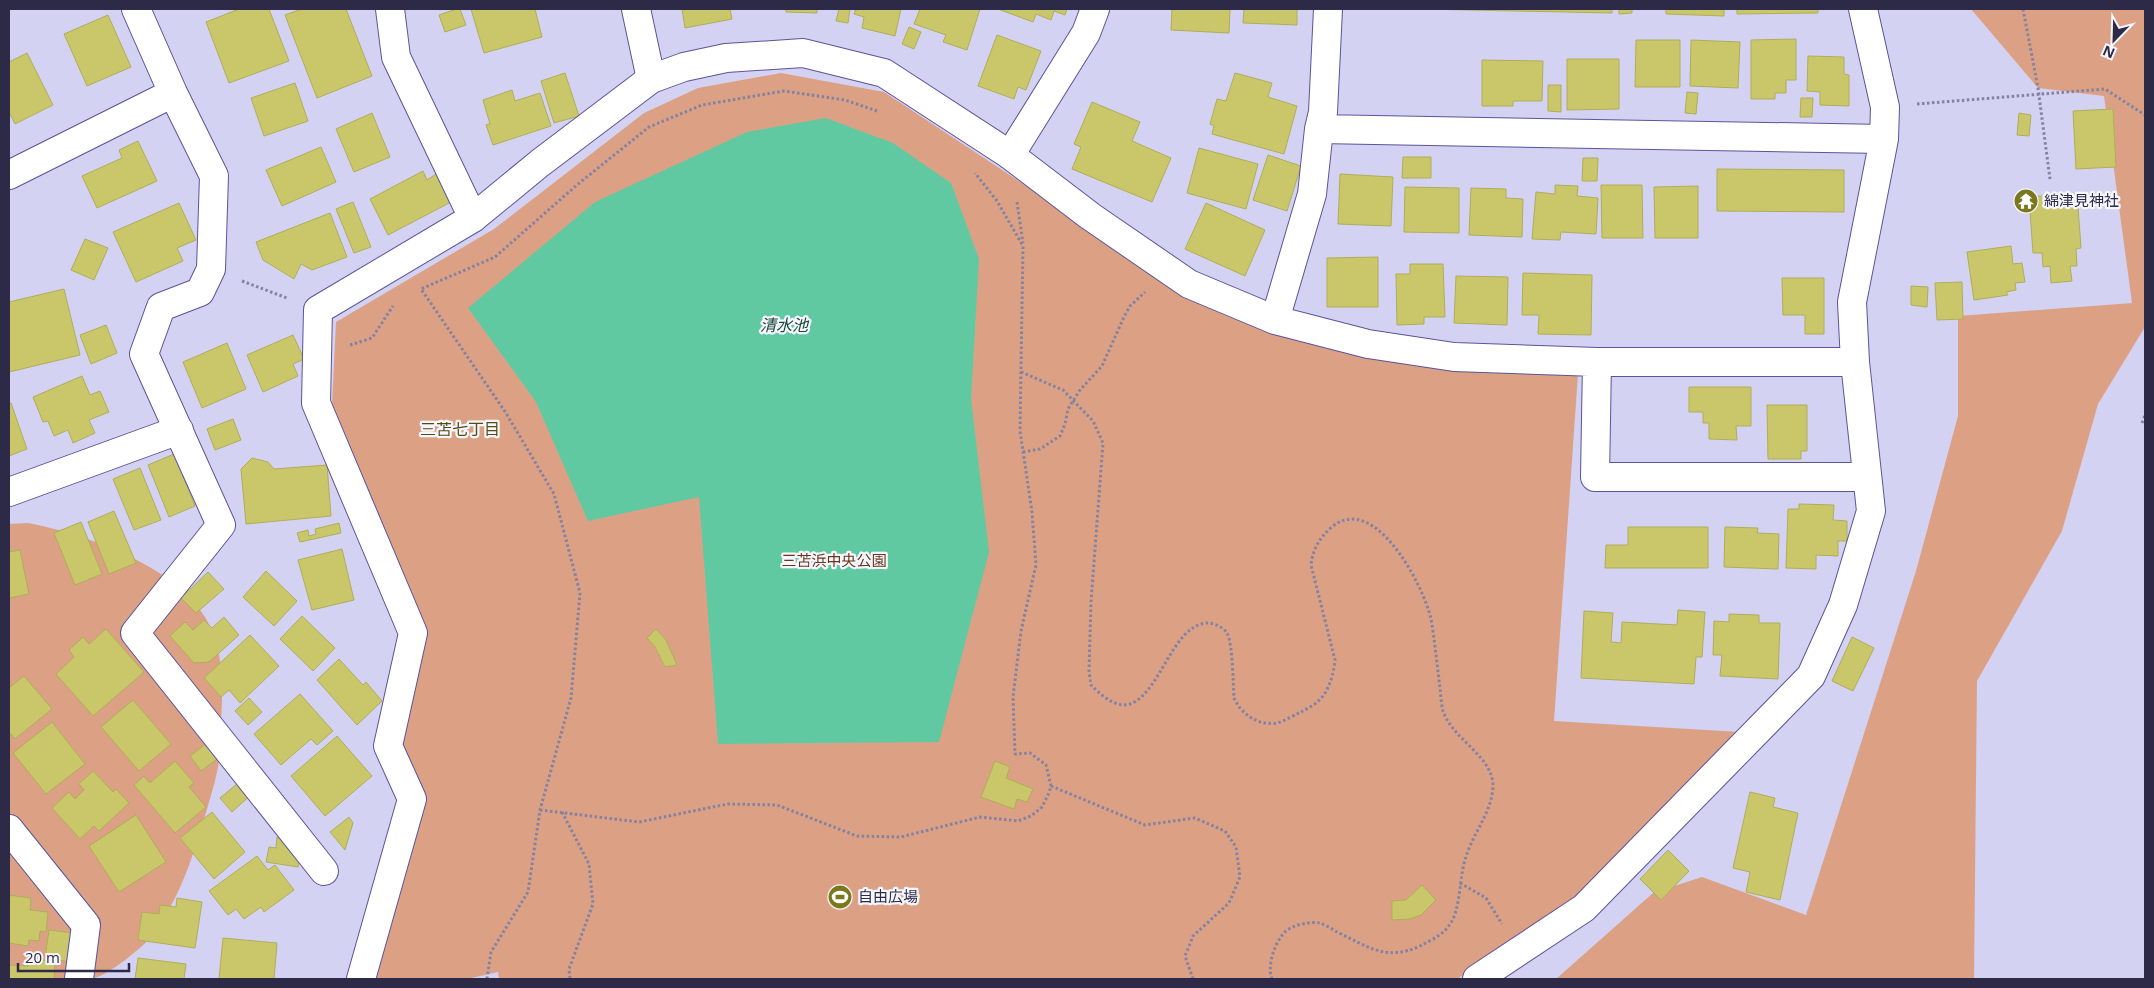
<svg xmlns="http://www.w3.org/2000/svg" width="2154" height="988" font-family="'Open Sans','Noto Sans JP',sans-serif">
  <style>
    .green { fill: #dca185 }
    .water { fill: #60c9a2 }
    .building { fill: #cac76b; stroke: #b0ad58 }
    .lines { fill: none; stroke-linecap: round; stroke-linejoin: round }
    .minor-casing { stroke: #5b5498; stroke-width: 30 }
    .tertiary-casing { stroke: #5b5498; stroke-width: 30 }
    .path { stroke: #8482a1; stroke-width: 3; stroke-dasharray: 2.5 2.5; stroke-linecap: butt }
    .minor { stroke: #fff; stroke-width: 28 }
    .tertiary { stroke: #fff; stroke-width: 28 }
    .labels { text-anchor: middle; stroke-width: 4.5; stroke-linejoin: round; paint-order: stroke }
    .poi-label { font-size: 15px; fill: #2d2a48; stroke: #f6f6fe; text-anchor: start }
    .park-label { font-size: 15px; fill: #693417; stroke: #f6f6fe }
    .water-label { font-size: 16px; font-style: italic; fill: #194636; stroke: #f6f6fe }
    .neighbourhood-label { font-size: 16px; fill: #514e10; stroke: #f6f6fe }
  </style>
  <rect width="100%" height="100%" fill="#d3d2f2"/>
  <path class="green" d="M 1971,9 L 2145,9 L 2145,327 L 2098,404 L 2062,531 L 1977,681 L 1974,978 L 1556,979 L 1653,893 L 1702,877 L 1806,915 L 1916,571 L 1958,416 L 1958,316 L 2132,303 L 2104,96 L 2038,88 Z
    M 781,73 L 884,92 L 1196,298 L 1306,343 L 1446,368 L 1578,374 L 1554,721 L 1740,732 L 1577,900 L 1457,979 L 499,979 L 498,972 L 467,979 L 365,979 L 421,800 L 397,760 L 424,643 L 332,406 L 336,322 L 494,229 L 644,113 L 698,88 Z
    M 28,523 C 84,534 174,565 205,617 C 226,652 223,695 220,734 C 219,747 220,760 217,772 C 214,787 209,801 205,816 C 193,854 184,887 162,920 C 158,926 154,934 149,939 C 139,950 117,967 104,974 C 77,988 35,978 9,967 L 9,524 Z"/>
  <path class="water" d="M 826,118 L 893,143 L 951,183 L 979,259 L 971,399 L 989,552 L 939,742 L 718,744 L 699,497 L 588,521 L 536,402 L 468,308 L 595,202 L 747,132 Z"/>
  <path class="building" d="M 239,9 L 269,9 L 289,61 L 229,83 L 206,22 Z
    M 302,9 L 346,9 L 372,76 L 317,98 L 285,15 Z
    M 456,9 L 460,9 L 466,25 L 445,32 L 439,15 Z
    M 471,9 L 535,9 L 542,37 L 484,53 Z
    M 682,9 L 730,9 L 732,19 L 685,28 Z
    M 786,9 L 817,9 L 817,13 L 786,12 Z
    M 839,9 L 850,9 L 848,23 L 836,21 Z
    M 856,9 L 901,9 L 895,36 L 862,28 L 864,17 L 854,14 Z
    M 920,9 L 980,9 L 967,50 L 943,42 L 946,35 L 914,24 Z
    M 998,9 L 1067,9 L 1065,15 L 1054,11 L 1051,20 L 1036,14 L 1033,22 Z
    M 1172,9 L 1230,9 L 1229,33 L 1171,30 Z
    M 1244,9 L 1297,9 L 1297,25 L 1243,23 Z
    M 1421,9 L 1612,9 L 1612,13 Z
    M 1619,9 L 1632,9 L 1632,13 L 1619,14 Z
    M 1666,9 L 1724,9 L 1724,16 L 1666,14 Z
    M 1737,9 L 1818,9 L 1818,13 L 1737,14 Z
    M 108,15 L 131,67 L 87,86 L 64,34 Z
    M 909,27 L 921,32 L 914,49 L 902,44 Z
    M 997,35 L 1041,51 L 1026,90 L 1018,87 L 1014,99 L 978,86 Z
    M 1796,39 L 1796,80 L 1786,80 L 1786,93 L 1775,93 L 1775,99 L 1751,99 L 1751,40 Z
    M 1636,40 L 1680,40 L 1680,87 L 1635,87 Z
    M 1691,40 L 1740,42 L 1738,88 L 1690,86 Z
    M 27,53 L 53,105 L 15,124 L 9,112 L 9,62 Z
    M 1808,56 L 1844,57 L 1844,74 L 1849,75 L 1849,106 L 1820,105 L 1820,92 L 1807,91 Z
    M 1567,59 L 1619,59 L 1619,109 L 1567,110 Z
    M 1482,60 L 1543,61 L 1542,101 L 1513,101 L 1513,106 L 1482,106 Z
    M 565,73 L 579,116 L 554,123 L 541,81 Z
    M 1235,73 L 1272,83 L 1268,97 L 1297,106 L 1284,154 L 1212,134 L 1214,126 L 1210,124 L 1217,99 L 1226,101 Z
    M 295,83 L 308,121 L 264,136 L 251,98 Z
    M 1548,85 L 1561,85 L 1561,112 L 1548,111 Z
    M 512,90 L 515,101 L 540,93 L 551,126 L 493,145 L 486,125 L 490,124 L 483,100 Z
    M 1687,92 L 1698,93 L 1696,114 L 1685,113 Z
    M 1801,98 L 1813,98 L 1812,117 L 1800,117 Z
    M 1092,102 L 1140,122 L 1132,141 L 1171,158 L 1152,202 L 1072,169 L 1081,147 L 1074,144 Z
    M 2113,109 L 2116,167 L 2076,169 L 2073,111 Z
    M 372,113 L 390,157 L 354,172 L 336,129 Z
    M 2019,113 L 2031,115 L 2029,136 L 2017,135 Z
    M 138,141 L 157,181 L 97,208 L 82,176 L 122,158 L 119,150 Z
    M 321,147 L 336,182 L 282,206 L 266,170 Z
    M 1199,148 L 1258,164 L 1246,209 L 1187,193 Z
    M 1268,155 L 1301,166 L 1287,211 L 1253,200 Z
    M 1403,157 L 1431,157 L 1431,178 L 1402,178 Z
    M 1583,158 L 1598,158 L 1597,181 L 1582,181 Z
    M 1717,169 L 1844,170 L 1844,212 L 1717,211 Z
    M 423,171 L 427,180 L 436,174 L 451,202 L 388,235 L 370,199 Z
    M 1340,174 L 1393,177 L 1391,226 L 1338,224 Z
    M 1555,185 L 1578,186 L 1577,196 L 1598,198 L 1596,234 L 1561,232 L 1560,240 L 1532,239 L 1536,192 L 1555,194 Z
    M 1601,185 L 1642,185 L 1643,238 L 1602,238 Z
    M 1698,186 L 1698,238 L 1655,238 L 1654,187 Z
    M 1405,187 L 1459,188 L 1459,233 L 1404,232 Z
    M 1471,188 L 1506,189 L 1506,198 L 1523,199 L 1522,237 L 1469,235 Z
    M 2077,193 L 2081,248 L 2076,249 L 2077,266 L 2070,266 L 2072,281 L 2051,283 L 2050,266 L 2043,267 L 2042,253 L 2033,253 L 2029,197 Z
    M 353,202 L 371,247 L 354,253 L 336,209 Z
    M 179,203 L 196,240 L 177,248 L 183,261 L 136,282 L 113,232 Z
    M 1206,203 L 1265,230 L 1245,276 L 1185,249 Z
    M 330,213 L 347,257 L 312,270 L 301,264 L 294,279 L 263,260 L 256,242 Z
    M 85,239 L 108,248 L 94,280 L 71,270 Z
    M 2011,246 L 2013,264 L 2022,263 L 2025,282 L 2015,283 L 2016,290 L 2006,292 L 2008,295 L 1974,300 L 1967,252 Z
    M 1378,257 L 1378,307 L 1327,307 L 1327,258 Z
    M 1410,264 L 1443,264 L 1445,317 L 1424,317 L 1424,324 L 1397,325 L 1396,274 L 1410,274 Z
    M 1523,273 L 1592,275 L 1591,335 L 1538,334 L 1539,315 L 1522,315 Z
    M 1456,276 L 1508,277 L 1507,325 L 1454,323 Z
    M 1782,278 L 1824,278 L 1824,334 L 1805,334 L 1805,315 L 1783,315 Z
    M 1962,282 L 1963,319 L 1937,320 L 1935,283 Z
    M 1911,286 L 1928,287 L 1927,307 L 1911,305 Z
    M 64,289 L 80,355 L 9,372 L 9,302 Z
    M 106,325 L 117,353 L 91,364 L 80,335 Z
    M 293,335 L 304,359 L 293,364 L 298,376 L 263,392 L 247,355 Z
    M 227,343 L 246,389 L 202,408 L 183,362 Z
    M 82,376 L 90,395 L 100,391 L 109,412 L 89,420 L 95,433 L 73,443 L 68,430 L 54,436 L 48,421 L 43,422 L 33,397 Z
    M 1689,387 L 1751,387 L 1751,426 L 1736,426 L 1737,440 L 1709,439 L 1709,423 L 1703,423 L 1703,412 L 1689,412 Z
    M 11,403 L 27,449 L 9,456 L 9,404 Z
    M 1767,405 L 1807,405 L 1807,451 L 1801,451 L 1801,459 L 1768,459 Z
    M 233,419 L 241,440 L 215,450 L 207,429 Z
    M 174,454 L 195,506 L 169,517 L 148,465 Z
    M 252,458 L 268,462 L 274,469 L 327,465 L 331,516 L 246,524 L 241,469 Z
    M 140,468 L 161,520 L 134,530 L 113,479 Z
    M 1799,504 L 1834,505 L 1833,520 L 1847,521 L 1847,541 L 1838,541 L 1838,556 L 1816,555 L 1816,569 L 1786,568 L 1788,509 L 1799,509 Z
    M 114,511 L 136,563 L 109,574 L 88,522 Z
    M 81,522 L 102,574 L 75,585 L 54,533 Z
    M 339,523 L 341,533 L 300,542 L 297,533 L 308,530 L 309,536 L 316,534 L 315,529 Z
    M 1628,527 L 1708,527 L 1708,568 L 1605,568 L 1606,545 L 1628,545 Z
    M 1725,527 L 1758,528 L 1757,533 L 1779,534 L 1778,569 L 1724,567 Z
    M 342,549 L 354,600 L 312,610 L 298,560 Z
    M 20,550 L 29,594 L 9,598 L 9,552 Z
    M 266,571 L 297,601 L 274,626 L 243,597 Z
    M 208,572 L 224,589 L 196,613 L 181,598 Z
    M 1678,610 L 1705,612 L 1702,657 L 1696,657 L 1694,684 L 1581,678 L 1584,611 L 1613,613 L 1611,642 L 1621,643 L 1622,622 L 1677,625 Z
    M 1729,614 L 1759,615 L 1759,623 L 1780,623 L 1778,679 L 1720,676 L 1722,655 L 1713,655 L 1714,621 L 1729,622 Z
    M 302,616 L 335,648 L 313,671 L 280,639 Z
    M 224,617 L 239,635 L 209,662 L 194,663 L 170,636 L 185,622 L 193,630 L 204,620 L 212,628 Z
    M 106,629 L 144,672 L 93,716 L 56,674 L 74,657 L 69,650 L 83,637 L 89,644 Z
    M 656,629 L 666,640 L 677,665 L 665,667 L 655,647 L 647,638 Z
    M 250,635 L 279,666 L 240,703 L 229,690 L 221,697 L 204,678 Z
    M 1852,637 L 1874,648 L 1853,691 L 1832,681 Z
    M 339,659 L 363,685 L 366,682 L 382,701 L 357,725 L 317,680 Z
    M 24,676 L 52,709 L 15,739 L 9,732 L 9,688 Z
    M 300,694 L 333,731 L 317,745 L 311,739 L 281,765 L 254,734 Z
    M 249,698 L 262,712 L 248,725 L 235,711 Z
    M 133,700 L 171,744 L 139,771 L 101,727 Z
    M 52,722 L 85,764 L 46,794 L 13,753 Z
    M 337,736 L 372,776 L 325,816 L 291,776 Z
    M 214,738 L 225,753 L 201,771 L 190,756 Z
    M 175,761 L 194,783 L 189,787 L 206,807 L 175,833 L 134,785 L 144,776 L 150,783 Z
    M 995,761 L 1010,767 L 1006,778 L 1033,789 L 1027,802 L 1017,799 L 1014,809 L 981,797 Z
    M 93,771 L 113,792 L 116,789 L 129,803 L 99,831 L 94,826 L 80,839 L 52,808 L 69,792 L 75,799 L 84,790 L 79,784 Z
    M 243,779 L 254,792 L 232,812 L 220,798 Z
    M 1750,792 L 1775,798 L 1773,807 L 1798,813 L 1780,900 L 1746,892 L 1750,872 L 1733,868 Z
    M 212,812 L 245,852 L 214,879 L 180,838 Z
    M 136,815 L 166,862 L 119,892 L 89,846 Z
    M 349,817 L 353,823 L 345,850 L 330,832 Z
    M 277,837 L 293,841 L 300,852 L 298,867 L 266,862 L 269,847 L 276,848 Z
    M 1668,850 L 1689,871 L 1661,900 L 1640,879 Z
    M 257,856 L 268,870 L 275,865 L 294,890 L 264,912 L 261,907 L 244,919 L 236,909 L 228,915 L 209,891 Z
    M 1422,885 L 1436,900 L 1421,915 L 1410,919 L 1392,920 L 1392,901 L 1406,900 Z
    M 9,895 L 31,898 L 30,910 L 48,912 L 46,932 L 40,931 L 39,941 L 29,940 L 28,946 L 9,943 Z
    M 177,898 L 202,902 L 195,948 L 138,940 L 142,912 L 159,914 L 160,905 L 176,907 Z
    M 49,930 L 74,933 L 70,962 L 45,958 Z
    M 223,938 L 277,943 L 274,979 L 219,979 Z
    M 138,958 L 186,964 L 184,979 L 135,979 Z
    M 29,960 L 55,961 L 54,979 L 9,979 L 9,965 L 28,966 Z"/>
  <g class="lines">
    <defs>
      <path id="minor" d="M 136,9 L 173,93 L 214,176 L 211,269 L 200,292 L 161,307 L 144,354 L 221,525 L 135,633 L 324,871
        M 636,9 L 651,79
        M 1319,129 L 1884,139
        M 1010,155 L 1090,216 L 1189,284 L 1275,320 L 1368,344 L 1454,357 L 1597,362 L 1855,362
        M 9,175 L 173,93
        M 1275,320 L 1312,194 L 1319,129 L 1323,112 L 1328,9
        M 1597,362 L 1595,477 L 1866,477
        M 9,492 L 179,430
        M 9,829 L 86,925 L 79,979
        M 361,979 L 412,799 L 388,746 L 413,633 L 316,403 L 318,310 L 473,218 L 396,57 L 390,9
        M 1477,979 L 1584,908 L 1811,676 L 1843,605 L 1871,511 L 1855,362 L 1852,302 L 1884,139 L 1885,107 L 1863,9"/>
      <path id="tertiary" d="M 473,218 L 540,163 L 651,79 L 684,67 L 726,58 L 803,53 L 884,73 L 1010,155 L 1086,33 L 1095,9"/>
    </defs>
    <use href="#minor" class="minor-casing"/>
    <use href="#tertiary" class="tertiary-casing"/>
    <path class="path" d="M 2023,9 L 2038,88 L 2050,179
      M 1917,104 L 2105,89 L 2145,115
      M 1017,202 L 1023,243
      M 242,281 L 287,298
      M 350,345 L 372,338 L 393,306
      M 1021,372 L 1063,390 L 1093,421 L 1103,443 L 1091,602 L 1089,671 L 1091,685 C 1100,694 1116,709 1130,704 C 1161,693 1172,625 1207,623 C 1214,623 1223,627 1227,633 C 1233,645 1233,683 1234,698 C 1241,714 1258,726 1277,723 C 1285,721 1294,715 1301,712 C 1310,707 1320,702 1325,693 C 1331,683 1334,671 1335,660 L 1311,565 C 1313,548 1320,537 1333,526 C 1376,493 1424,587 1431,619 C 1435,642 1437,665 1440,688 C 1441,695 1441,704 1443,711 C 1452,739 1493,756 1493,786 C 1492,813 1472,834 1465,860 C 1459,879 1461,912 1448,927 C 1441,936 1429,941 1420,946 C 1386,962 1367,946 1337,932 C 1332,929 1326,925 1320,923 C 1310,921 1291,925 1284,933 C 1274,944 1267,966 1272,979
      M 2142,423 L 2145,415
      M 1023,452 L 1040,449 L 1060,436 L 1065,424 L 1068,409 L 1080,390 L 1102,366 L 1124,317 L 1130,306 L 1145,292
      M 1051,786 L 1145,825 L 1195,818 L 1225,831 L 1236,847 L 1240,877 L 1229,903 L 1193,936 L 1185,956 L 1193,979
      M 540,810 L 639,822 L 728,804 L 777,805 L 857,836 L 901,837 L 980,817 L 1018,821 L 1031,816 L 1042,807 L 1049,793 L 1051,786 L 1046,765 L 1030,753 L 1015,754 L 1013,697 L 1021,631 L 1036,565 L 1032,512 L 1020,431 L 1023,246 L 997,201 L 975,173
      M 562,812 L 589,864 L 593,904 L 569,969 L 570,979
      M 1460,883 L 1486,898 L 1502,924
      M 487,979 L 491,952 L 528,892 L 540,810 L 571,698 L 580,593 L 554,494 L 506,413 L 421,289 L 495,257 L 578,184 L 649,127 L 702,105 L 784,91 L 845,100 L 877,111"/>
    <use href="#minor" class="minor"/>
    <use href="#tertiary" class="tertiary"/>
  </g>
  <defs>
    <symbol id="temple-disc" viewBox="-11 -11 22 22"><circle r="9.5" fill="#7b771c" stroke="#f6f6fe"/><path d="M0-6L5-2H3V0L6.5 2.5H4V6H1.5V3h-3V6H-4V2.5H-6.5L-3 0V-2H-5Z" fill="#fff"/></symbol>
    <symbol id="stadium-disc" viewBox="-11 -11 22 22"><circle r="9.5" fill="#7b771c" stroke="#f6f6fe"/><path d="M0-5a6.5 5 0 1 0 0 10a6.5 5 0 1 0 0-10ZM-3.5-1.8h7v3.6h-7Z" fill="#fff"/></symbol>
  </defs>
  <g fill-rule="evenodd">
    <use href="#temple-disc" x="2012" y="187" width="28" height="28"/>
    <use href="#stadium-disc" x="826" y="883" width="28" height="28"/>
  </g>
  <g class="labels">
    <g class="poi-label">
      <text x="2044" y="206">綿津見神社</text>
      <text x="858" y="902">自由広場</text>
    </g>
    <g class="park-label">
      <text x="834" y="566">三苫浜中央公園</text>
    </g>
    <g class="water-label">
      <text x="784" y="331">清水池</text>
    </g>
    <g class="neighbourhood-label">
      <text x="460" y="435">三苫七丁目</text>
    </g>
  </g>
  <rect width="2154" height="988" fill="none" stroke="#2d2a48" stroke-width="20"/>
  <g transform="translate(2114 40) rotate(203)" stroke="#f6f6fe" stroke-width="4" paint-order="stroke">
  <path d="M0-4L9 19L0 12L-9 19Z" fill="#2d2a48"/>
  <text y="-8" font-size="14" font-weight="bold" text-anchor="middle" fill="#2d2a48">N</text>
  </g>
  <path d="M18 963v8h111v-8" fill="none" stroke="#2d2a48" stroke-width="2.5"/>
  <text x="25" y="963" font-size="15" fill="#2d2a48" stroke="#f6f6fe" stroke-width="4" paint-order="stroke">20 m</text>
</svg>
